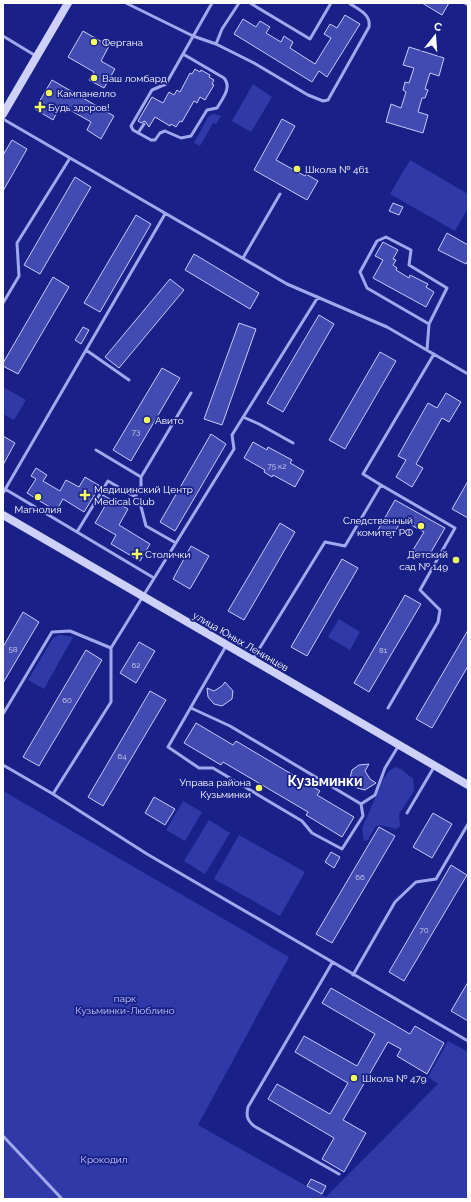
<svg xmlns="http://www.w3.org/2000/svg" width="471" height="1202" font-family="Raleway,sans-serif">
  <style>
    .green { fill: #2f3aa8 }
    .building { fill: #424bb1; stroke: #c6cbf9 }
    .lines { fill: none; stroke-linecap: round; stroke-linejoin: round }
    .lane { stroke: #a1a8ed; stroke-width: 3 }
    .secondary { stroke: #cdd0f9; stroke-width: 8 }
    .poi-dot { fill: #f3ff5d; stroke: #192188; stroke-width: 1.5 }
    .labels { text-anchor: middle; stroke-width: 3.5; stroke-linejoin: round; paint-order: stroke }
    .number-label { font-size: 8px; fill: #d0d2ec }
    .poi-label { font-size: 10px; fill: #fff; stroke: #192188; text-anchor: start }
    .street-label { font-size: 10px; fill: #fff; stroke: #192188 }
    .park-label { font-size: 10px; fill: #c6cbf9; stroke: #192188 }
    .district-label { font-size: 14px; font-weight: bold; fill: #fff; stroke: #192188 }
  </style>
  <rect width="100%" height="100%" fill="#192188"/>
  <path class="green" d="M 253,84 L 272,97 L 251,132 L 232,121 Z
    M 213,114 L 221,116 L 216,124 L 213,123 L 200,146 L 194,143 L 208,117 Z
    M 410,160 L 468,194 L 468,208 L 455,231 L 390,194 Z
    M 3,387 L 26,400 L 14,420 L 3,414 Z
    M 339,619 L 360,632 L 350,650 L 328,637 Z
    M 60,635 L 73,637 L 44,689 L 28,680 L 53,638 Z
    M 395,767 L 401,769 L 413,779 L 414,791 L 399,814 L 400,826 L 396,829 L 380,825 L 375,827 L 368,840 L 364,841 L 362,828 L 366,819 L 383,780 L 388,772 Z
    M 3,791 L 289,957 L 198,1125 L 326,1197 L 438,1084 L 428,1077 L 448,1041 L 468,1052 L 468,1199 L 3,1199 Z
    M 183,801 L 202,812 L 185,841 L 166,830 Z
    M 209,820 L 230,833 L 205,874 L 184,861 Z
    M 239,835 L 305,872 L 280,916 L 214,879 Z"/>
  <path class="building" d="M 422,3 L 449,3 L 442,15 Z
    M 345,15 L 360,24 L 327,77 L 319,71 L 312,82 L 234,34 L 243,19 L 256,27 L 260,21 L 270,27 L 266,33 L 281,42 L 284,36 L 293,42 L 290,48 L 315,64 L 331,38 L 324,34 L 330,24 L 337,28 Z
    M 83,31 L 109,46 L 101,61 L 115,69 L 104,88 L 89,80 L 94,72 L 68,57 Z
    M 409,47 L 444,58 L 439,76 L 430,73 L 425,89 L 428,90 L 425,98 L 422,98 L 418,112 L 428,115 L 423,133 L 386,122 L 391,104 L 401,108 L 406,92 L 403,90 L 405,82 L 409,83 L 414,68 L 403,65 Z
    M 195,69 L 200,72 L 201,70 L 210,75 L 209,77 L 214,80 L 212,84 L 214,85 L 205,100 L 200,97 L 197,103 L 194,101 L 182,122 L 180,121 L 176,127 L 171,124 L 170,126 L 155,117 L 149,127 L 145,121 L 141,123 L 138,121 L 152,97 L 163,103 L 169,92 L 174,95 L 177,90 L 180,92 L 190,73 L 192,74 Z
    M 52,80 L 114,116 L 101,139 L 87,130 L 91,122 L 61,105 L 53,120 L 35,109 Z
    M 282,119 L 295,126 L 276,160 L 305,176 L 306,174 L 318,181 L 307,200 L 254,170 Z
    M 12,140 L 27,149 L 3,191 L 3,155 Z
    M 75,177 L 91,187 L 40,274 L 24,265 Z
    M 393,203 L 403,207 L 399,215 L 389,211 Z
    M 136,215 L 151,224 L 100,312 L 84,303 Z
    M 447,233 L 468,245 L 468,260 L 466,264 L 438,250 Z
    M 383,242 L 398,250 L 393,259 L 396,260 L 393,265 L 397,268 L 396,270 L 409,278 L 410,275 L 428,284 L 426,287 L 434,292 L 426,307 L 373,278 L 383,260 L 375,256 Z
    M 194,254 L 259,293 L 250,309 L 185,270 Z
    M 53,277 L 69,287 L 18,374 L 3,366 L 3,363 Z
    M 170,279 L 184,290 L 119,368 L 105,357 Z
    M 319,315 L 334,324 L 283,412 L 267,403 Z
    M 239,323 L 256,329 L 222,425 L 204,419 Z
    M 83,327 L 89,330 L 81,344 L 75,340 Z
    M 380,352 L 396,361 L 345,449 L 329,440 Z
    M 162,368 L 180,378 L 131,461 L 113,450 Z
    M 446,393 L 461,402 L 449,422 L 442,418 L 416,464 L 423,468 L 412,487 L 396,477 L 406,460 L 398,456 L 428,403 L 437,408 Z
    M 211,434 L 226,444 L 175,531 L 160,522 Z
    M 3,436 L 15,443 L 3,465 Z
    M 253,442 L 267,450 L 268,447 L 292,460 L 290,463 L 304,471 L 295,487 L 273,475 L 272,477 L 264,472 L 265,470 L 244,458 Z
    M 36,468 L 47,475 L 43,481 L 60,491 L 66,480 L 79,487 L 85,477 L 100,486 L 84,512 L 63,499 L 56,511 L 27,493 L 36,479 L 31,476 Z
    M 468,481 L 468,518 L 452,509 Z
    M 103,495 L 128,509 L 119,525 L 150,544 L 140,561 L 111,544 L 116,535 L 95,523 L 105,506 L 99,502 Z
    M 395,500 L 445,528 L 427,559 L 413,550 L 424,532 L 402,520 L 391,538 L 378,530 Z
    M 280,523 L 295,532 L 244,620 L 228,611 Z
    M 191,546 L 209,556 L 190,589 L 173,579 Z
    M 342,559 L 358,568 L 307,656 L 291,647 Z
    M 405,595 L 421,604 L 369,692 L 354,683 Z
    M 23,612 L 39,622 L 3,683 L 3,647 Z
    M 468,630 L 468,666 L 432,728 L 416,719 Z
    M 139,642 L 155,651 L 136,683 L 120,673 Z
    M 86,650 L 102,660 L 39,766 L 23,757 Z
    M 225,682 L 233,691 L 232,699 L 222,706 L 214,704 L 208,697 L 207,688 L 214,691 L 222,686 Z
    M 150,691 L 166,700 L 103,806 L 88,797 Z
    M 196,723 L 233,745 L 236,741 L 320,791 L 317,795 L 354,817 L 342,837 L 306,815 L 308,812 L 223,762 L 221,765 L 184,743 Z
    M 369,764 L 365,771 L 370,779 L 376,783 L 365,790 L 357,788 L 351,783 L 350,778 L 352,770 L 359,765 Z
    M 154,797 L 175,809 L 165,825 L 145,813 Z
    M 433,813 L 452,824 L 432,858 L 413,847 Z
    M 379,827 L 395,836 L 332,943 L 316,934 Z
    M 331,852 L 340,857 L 334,868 L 325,862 Z
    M 451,865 L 467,875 L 404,981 L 389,972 Z
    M 468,982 L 468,1021 L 451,1011 Z
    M 331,988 L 410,1034 L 415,1026 L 444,1043 L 427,1074 L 397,1056 L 401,1049 L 388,1042 L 343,1120 L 366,1133 L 344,1172 L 322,1159 L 334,1138 L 268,1099 L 277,1084 L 330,1114 L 348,1083 L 295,1052 L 304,1036 L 357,1066 L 375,1034 L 322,1003 Z
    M 311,1179 L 326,1186 L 322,1194 L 307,1186 Z"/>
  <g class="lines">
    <path class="lane" d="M 126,3 L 193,36 L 216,44
      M 239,3 L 222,29 L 216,44 L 254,63 L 308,95 L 323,101 L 328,100 L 369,27 C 371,14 359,10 349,3
      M 250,3 L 310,39 L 331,3
      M 465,3 L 468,5
      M 3,36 L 36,56
      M 183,54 L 224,78 C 232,87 223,98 217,108 L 207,110 L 191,136 L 181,138 L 165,131 L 160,133 L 155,140 L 151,140 L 133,130 L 131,126 L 152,90 L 166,84 Z
      M 183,54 L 212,3
      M 3,119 L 287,284 L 387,327 L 468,374
      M 138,133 L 144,124
      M 243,258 L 280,194
      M 3,303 L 19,276 L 17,243 L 70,158
      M 86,350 L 129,380
      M 427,350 L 429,324 L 447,288 L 409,265 L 411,250 L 386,237 L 377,241 L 360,272 L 367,288 L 429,324
      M 243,417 L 259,424 L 293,443
      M 96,450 L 141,477
      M 381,485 L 363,474 L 434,354
      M 5,489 L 154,578
      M 3,493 L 165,214
      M 135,497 L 141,486 L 141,477 L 191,393
      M 77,532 L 108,481 L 139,499 L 146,526 L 176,543
      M 253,659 L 325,542 L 345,546 L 381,485 L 455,528 L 420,590 L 440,610 L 438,622 L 388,708
      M 191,708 L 230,726 L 361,804 L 363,816 L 342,849 L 312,833 L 302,821 L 213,768 L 199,768 L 168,747 L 226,646
      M 3,714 L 52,632 L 70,631 L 111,648
      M 3,765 L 53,794 L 111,702 L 111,648 L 234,449 L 232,435 L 318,297
      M 53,794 L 147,854 L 468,1041
      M 361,804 L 375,795 L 385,768 L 399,745
      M 407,813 L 434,767
      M 332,963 L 248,1107 C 246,1116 247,1120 254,1126 L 339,1174
      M 353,975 L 395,902 L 416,882 L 436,879 L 468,824
      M 3,1136 L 62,1199"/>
    <path class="secondary" d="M 3,114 L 68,3
      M 3,515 L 468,785"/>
  </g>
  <g class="poi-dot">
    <circle cx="94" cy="42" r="4"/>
    <circle cx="94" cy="78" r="4"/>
    <circle cx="49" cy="93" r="4"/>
    <path d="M38 101h4v4h4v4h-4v4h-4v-4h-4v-4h4z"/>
    <circle cx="297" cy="169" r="4"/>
    <circle cx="147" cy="420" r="4"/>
    <path d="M83 489h4v4h4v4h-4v4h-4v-4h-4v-4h4z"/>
    <circle cx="38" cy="497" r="4"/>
    <circle cx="421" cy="526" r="4"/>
    <path d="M135 548h4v4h4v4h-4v4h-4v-4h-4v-4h4z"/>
    <circle cx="456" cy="560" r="4"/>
    <circle cx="259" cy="788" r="4"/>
    <circle cx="354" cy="1078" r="4"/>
  </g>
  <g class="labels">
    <g class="number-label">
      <text x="136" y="435">73</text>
      <text x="277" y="469">75 к2</text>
      <text x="13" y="652">58</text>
      <text x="383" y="653">81</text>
      <text x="136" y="668">62</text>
      <text x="67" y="703">60</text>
      <text x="122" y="759">64</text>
      <text x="360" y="880">66</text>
      <text x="424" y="933">70</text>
    </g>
    <g class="poi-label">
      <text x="102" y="46">Фергана</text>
      <text x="102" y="82">Ваш ломбард</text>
      <text x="57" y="97">Кампанелло</text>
      <text x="48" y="111">Будь здоров!</text>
      <text x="305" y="173">Школа № 461</text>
      <text x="155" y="424">Авито</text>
      <text x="94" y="493">Медицинский Центр<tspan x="94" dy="12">Medical Club</tspan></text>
      <text x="38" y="513" text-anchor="middle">Магнолия</text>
      <text x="413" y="524" text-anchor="end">Следственный<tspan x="413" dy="12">комитет РФ</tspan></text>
      <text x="145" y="558">Столички</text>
      <text x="448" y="558" text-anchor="end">Детский<tspan x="448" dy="12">сад № 149</tspan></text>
      <text x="251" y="786" text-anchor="end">Управа района<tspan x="251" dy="12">Кузьминки</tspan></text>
      <text x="362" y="1082">Школа № 479</text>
    </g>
    <g class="street-label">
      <text transform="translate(241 641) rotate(30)" y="4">улица Юных Ленинцев</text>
    </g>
    <g class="park-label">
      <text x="125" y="1002">парк<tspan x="125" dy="12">Кузьминки-Люблино</tspan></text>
      <text x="104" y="1163">Крокодил</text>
    </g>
    <g class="district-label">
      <text x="325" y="786">Кузьминки</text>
    </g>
  </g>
  <rect width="471" height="1202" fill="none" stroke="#ffffff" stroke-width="8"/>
  <g transform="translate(435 36) rotate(17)" stroke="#192188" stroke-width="3" paint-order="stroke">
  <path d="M0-3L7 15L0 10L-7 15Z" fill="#ffffff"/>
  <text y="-6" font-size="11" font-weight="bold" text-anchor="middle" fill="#ffffff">С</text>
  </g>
</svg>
